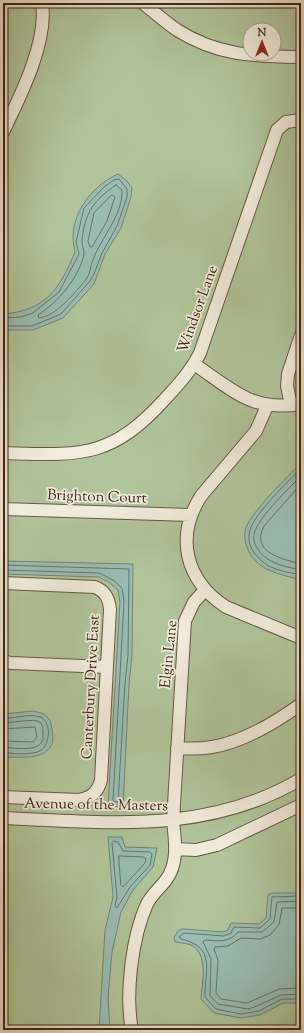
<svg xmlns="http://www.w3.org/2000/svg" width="304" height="1033" font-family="'Sorts Mill Goudy',serif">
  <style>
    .green { fill: #b1c59b; stroke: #777558; fill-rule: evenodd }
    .water { fill: #98beb4; stroke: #748174 }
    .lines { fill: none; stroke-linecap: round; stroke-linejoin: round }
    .shore { stroke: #6a7264; stroke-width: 1 }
    .minor-casing { stroke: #685442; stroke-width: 14 }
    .minor { stroke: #f2eddc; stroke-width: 12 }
    .labels { text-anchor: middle; stroke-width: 3.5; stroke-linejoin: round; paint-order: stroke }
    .street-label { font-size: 15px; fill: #3d2515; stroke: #f2eddc }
  </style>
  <rect width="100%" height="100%" fill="#ebe3c9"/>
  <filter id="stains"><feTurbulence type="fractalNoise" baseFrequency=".005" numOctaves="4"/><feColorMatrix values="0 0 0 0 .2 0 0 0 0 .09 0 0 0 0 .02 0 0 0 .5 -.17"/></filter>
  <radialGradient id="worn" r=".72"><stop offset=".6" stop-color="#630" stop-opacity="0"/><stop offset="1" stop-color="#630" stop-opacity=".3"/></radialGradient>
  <path class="green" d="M 3,3 L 301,3 L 301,1030 L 3,1030 ZM 250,30 L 274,30 L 274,54 L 250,54 Z"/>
  <path class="water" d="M 118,174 L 127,181 L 132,188 L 131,197 L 121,228 L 105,254 L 94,284 L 63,318 L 33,330 L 3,330 L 3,314 C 45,311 60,289 75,252 C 66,220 89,187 118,174 Z
    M 301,463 L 301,580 C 291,577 279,575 269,570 C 254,564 243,548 245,531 C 247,516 289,475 301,463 Z
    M 3,561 L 133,564 L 132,655 L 129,684 L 123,807 L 108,806 L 120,602 L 118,590 L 110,583 L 99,577 L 3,574 Z
    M 33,711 L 44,714 L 50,720 C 51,725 53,733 53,738 C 51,761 23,757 6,757 L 3,756 L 3,714 Z
    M 108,837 L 122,837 L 125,847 L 157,848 L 153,867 L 133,890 L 121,912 L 112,952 L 108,997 L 110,1030 L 99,1030 L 105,930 L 113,897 Z
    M 272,893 L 301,893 L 301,1003 L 283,1003 L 260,1015 L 241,1018 L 214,1013 L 201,999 C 202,983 209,954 191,945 C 186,943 180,943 175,942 L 174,937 L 179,930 L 183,929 L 223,932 L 228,930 L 231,923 L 259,924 L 266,918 L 268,895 Z"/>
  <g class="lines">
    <path class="shore" d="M 116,185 L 122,190 C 123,216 101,237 93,260 C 90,266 91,272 87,278 C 77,291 55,317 39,318 L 38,315 C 58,302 78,279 84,255 C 85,250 81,245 82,240 C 85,212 94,200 116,185 Z
      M 112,195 L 115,197 L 107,221 L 92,247 L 90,247 L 88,241 L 94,213 Z
      M 3,318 L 21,317 L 33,313 L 59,292 L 79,254 L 76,242 L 84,208 L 104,187 L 114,180 L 119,179 L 127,189 L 127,197 L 117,226 L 102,253 L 94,274 L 90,281 L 61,314 L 32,326 L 3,326
      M 301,468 C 288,482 255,513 250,530 C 245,545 257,559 269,566 C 278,571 291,573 301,575
      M 301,476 C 289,488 261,515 255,531 C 250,543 261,556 271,561 C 280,566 292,568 301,570
      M 301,484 L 264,526 C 250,553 283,559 301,564
      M 3,565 L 129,569 L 128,655 L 125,683 L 118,802 L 114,802 L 113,800 L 124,602 L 122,588 L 113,580 L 99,573 L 3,570
      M 3,718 C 15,719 29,713 40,717 C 53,722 50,749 37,752 C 27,755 13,754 3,752
      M 3,723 C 12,723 33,718 40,722 C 43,725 43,730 43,734 C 46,754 15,748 3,747
      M 3,729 L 35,727 L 37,737 L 33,742 L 3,741
      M 114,841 L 118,842 L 123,851 L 150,852 L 152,854 L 150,865 L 130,887 L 117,908 L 115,906 L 117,897 L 112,843 Z
      M 119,856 L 144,857 L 146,859 L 145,863 L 123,887 L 121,885 Z
      M 301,896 L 272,897 L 270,919 L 260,928 L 234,927 L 231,933 L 224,936 L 184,933 L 179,937 L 181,939 C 216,947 205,969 205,997 L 216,1009 L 241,1014 L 259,1011 L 282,999 L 301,999
      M 301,901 L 277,902 L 274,922 L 262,932 L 238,932 C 229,943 218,941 205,940 L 203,942 L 211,959 L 210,996 L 218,1004 L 248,1009 L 257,1006 L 281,995 L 301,994
      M 301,908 L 282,908 L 279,925 L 270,935 L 260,939 L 241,938 L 228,946 L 215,947 L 214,949 L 218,960 L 216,993 L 221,999 L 247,1003 L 279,989 L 301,988"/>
    <defs>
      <path id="minor" d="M 143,3 C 154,12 165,22 177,30 C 218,56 254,56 301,57
        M 3,132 C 20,97 48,42 42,3
        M 194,364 C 233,390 251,412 301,404
        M 291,405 L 287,386 L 288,374 L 301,335
        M 267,406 L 256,431 L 201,496 C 175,537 185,580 226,607 L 301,638
        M 3,453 C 79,455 110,460 165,399 C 178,385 191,371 200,353 L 277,130 L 286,122 L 301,120
        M 3,509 L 190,515
        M 3,583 L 95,587 C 105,591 109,598 110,609 L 101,780 C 98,792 91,798 79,800 L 3,797
        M 3,661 L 11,663 L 107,667
        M 177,748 C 189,749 200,749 212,747 C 243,742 276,722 301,704
        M 3,818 C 108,822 206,835 301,779
        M 176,849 L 196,850 L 217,845 L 301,805
        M 132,1030 C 125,994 132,937 147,904 C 152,894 160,888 166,880 C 179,863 175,840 173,821 L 185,621 L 194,602 L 205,590"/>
    </defs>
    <use href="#minor" class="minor-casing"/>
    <use href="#minor" class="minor"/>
  </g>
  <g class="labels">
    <g class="street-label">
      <text transform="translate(197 309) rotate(-70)" y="5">Windsor Lane</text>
      <text transform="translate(97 496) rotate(2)" y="5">Brighton Court</text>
      <text transform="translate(168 654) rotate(-84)" y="5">Elgin Lane</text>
      <text transform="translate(90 687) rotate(-87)" y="5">Canterbury Drive East</text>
      <text transform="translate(96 804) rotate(1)" y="5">Avenue of the Masters</text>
    </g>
  </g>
  <rect width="304" height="1033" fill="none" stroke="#ebe3c9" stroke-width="16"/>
  <rect x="4" y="4" width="296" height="1025" fill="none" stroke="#3d2515" stroke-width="2"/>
  <rect x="8" y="8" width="288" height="1017" fill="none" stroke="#3d2515"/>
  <g transform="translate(262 42)"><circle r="19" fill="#f2eddc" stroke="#aa9d8c"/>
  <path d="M0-3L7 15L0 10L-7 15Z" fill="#8f2418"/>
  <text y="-6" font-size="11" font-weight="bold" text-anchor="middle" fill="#3d2515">N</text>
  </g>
  <rect width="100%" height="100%" filter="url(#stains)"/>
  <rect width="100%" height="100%" fill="url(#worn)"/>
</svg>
